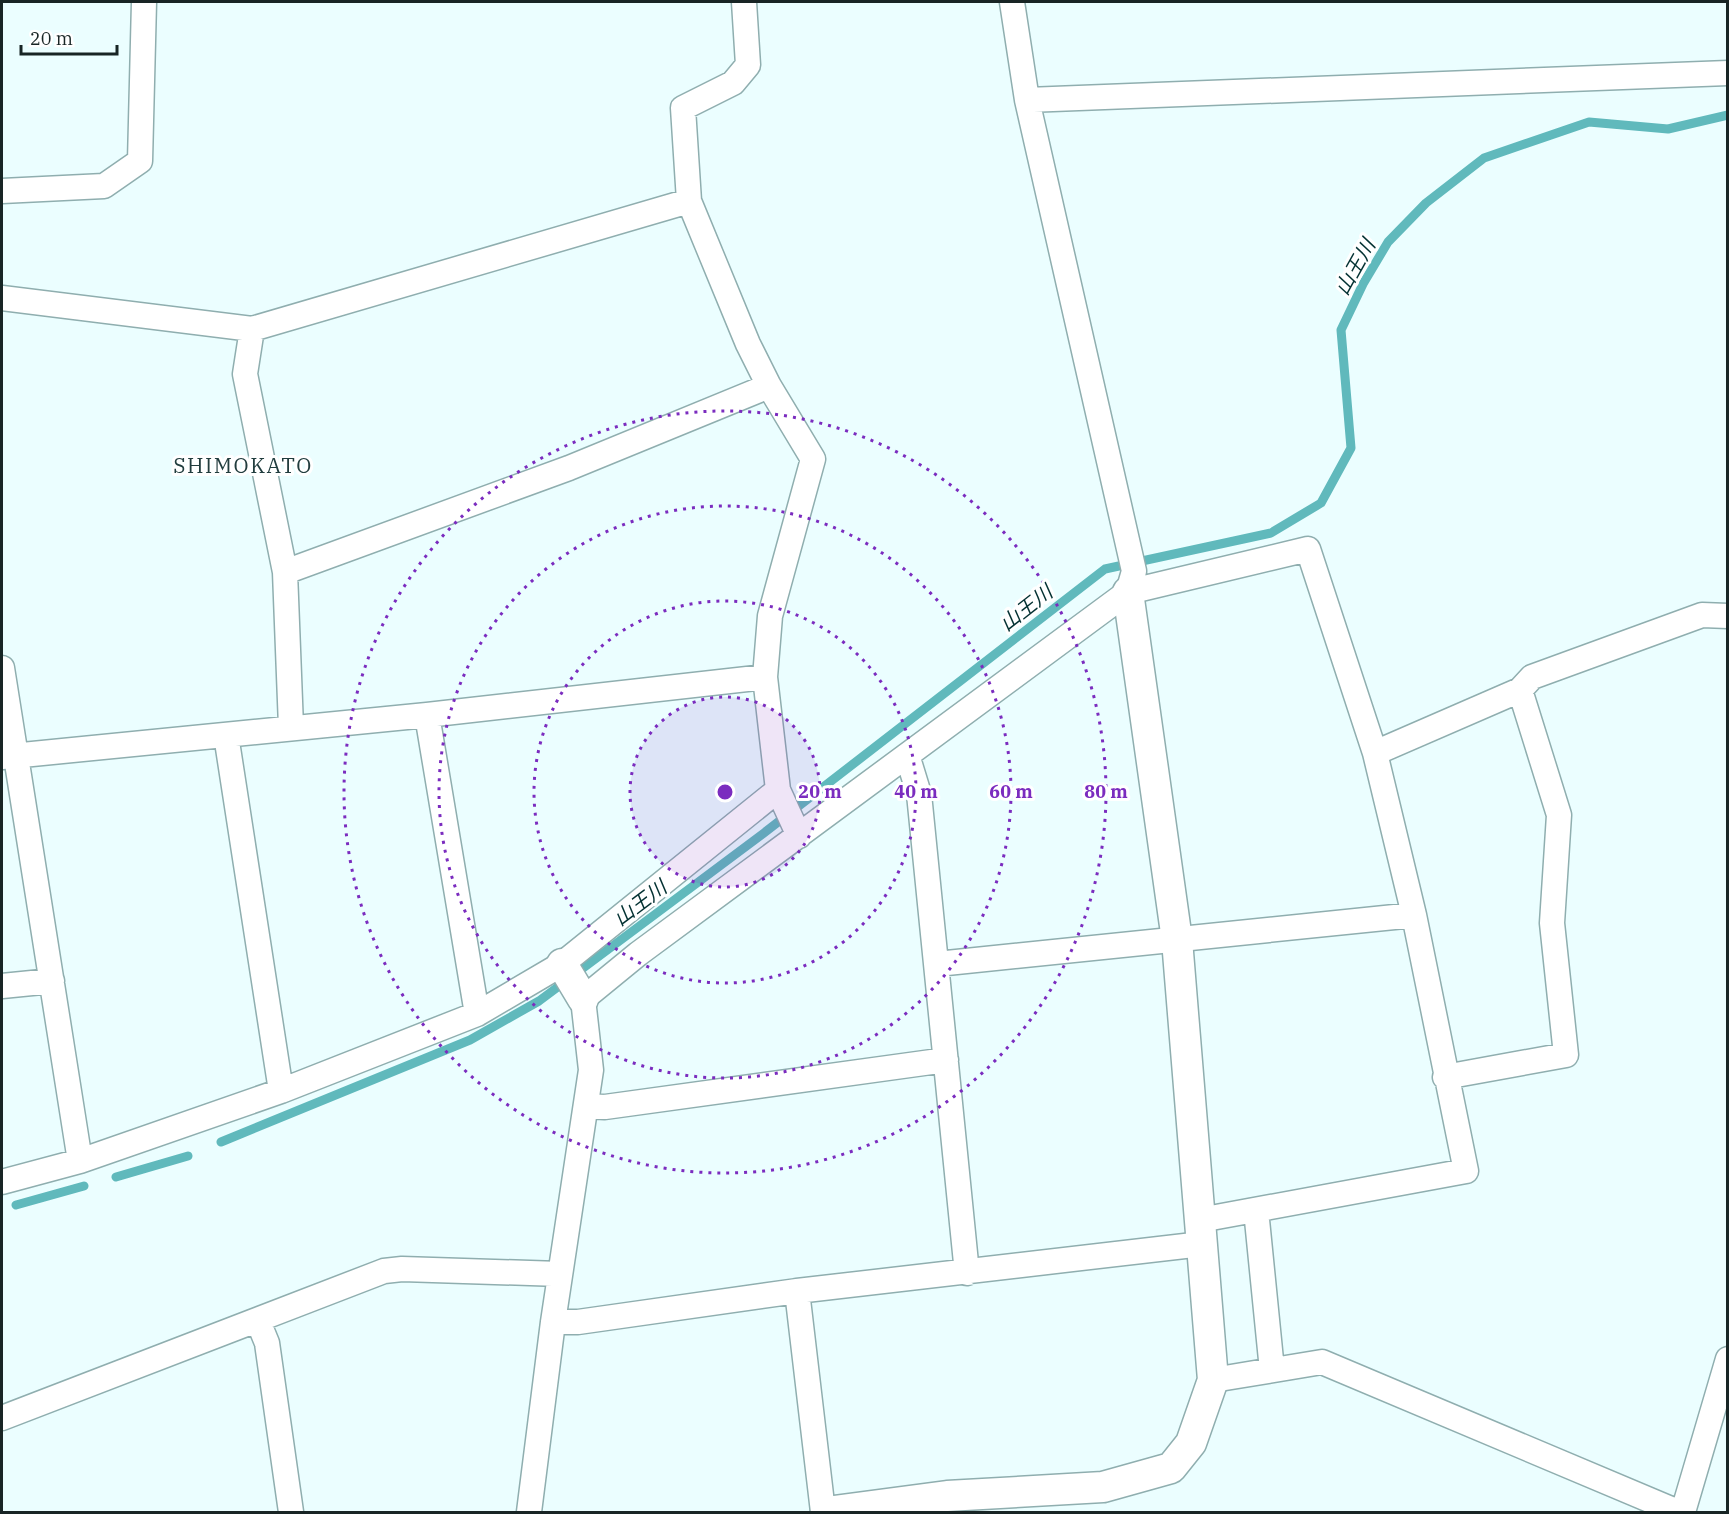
<svg xmlns="http://www.w3.org/2000/svg" width="1729" height="1514" font-family="'IBM Plex Serif','Noto Sans JP',serif">
  <style>
    .lines { fill: none; stroke-linecap: round; stroke-linejoin: round }
    .stream { stroke: #60b9bc; stroke-width: 9 }
    .minor-casing { stroke: #8faeaf; stroke-width: 27 }
    .tertiary-casing { stroke: #8faeaf; stroke-width: 33 }
    .minor { stroke: #fff; stroke-width: 24 }
    .tertiary { stroke: #fff; stroke-width: 30 }
    .ring { fill: none; stroke: #7b2cbf; stroke-width: 3; stroke-dasharray: 3 6 }
    .labels { text-anchor: middle; stroke-width: 6; stroke-linejoin: round; paint-order: stroke }
    .water-label { font-size: 20px; font-style: italic; fill: #033132; stroke: #fff }
    .quarter-label { font-size: 21px; letter-spacing: 1.5px; fill: #213d3e; stroke: #fff }
    .centre { fill: #7b2cbf; stroke: #fff; stroke-width: 3 }
    .ring-label { font-size: 18px; text-anchor: middle; font-weight: bold; fill: #7b2cbf; stroke: #fff; stroke-width: 6; stroke-linejoin: round; paint-order: stroke }
  </style>
  <rect width="100%" height="100%" fill="#ebfeff"/>
  <g class="lines">
    <path class="stream" d="M 221,1142 L 470,1040 L 539,1001 L 764,833 L 1105,569 L 1271,533 L 1321,503 L 1351,448 L 1341,330 L 1363,284 L 1388,242 L 1426,203 L 1484,158 L 1589,122 L 1668,129 L 1728,115
      M 116,1177 L 188,1156
      M 16,1205 L 84,1186"/>
    <defs>
      <path id="minor" d="M 744,2 L 748,65 L 733,83 L 683,108 L 689,201 L 748,344 L 769,386 L 813,459 L 770,616 L 765,677 L 778,790 L 799,836
        M 1012,2 L 1027,100 L 1134,571 L 1128,592
        M 1027,100 L 1728,73
        M 2,191 L 104,186 L 140,161 L 144,2
        M 2,298 L 252,329 L 689,201
        M 252,329 L 245,374 L 285,572 L 291,727
        M 285,572 L 569,468 L 769,386
        M 2,668 L 80,1161
        M 1520,690 L 1532,677 L 1702,615 L 1728,616
        M 427,715 L 477,1014
        M 226,735 L 281,1091
        M 1375,753 L 1520,690 L 1559,815 L 1552,923 L 1566,1055 L 1445,1077
        M 2,757 L 427,715 L 765,677
        M 908,758 L 919,794 L 967,1273
        M 937,964 L 1414,915
        M 2,986 L 52,981
        M 586,1106 L 605,1107 L 946,1060
        M 2,1182 L 80,1161 L 281,1091 L 477,1014 L 562,964 L 778,790
        M 1256,1210 L 1272,1370
        M 797,1291 L 823,1512
        M 258,1321 L 267,1343 L 291,1512
        M 553,1322 L 578,1322 L 797,1291 L 1202,1244
        M 1213,1380 L 1322,1362 L 1678,1512
        M 2,1418 L 384,1271 L 402,1269 L 560,1274
        M 529,1512 L 553,1322 L 591,1070 L 583,999 L 638,954 L 1128,592 L 1308,549 L 1375,753 L 1414,915 L 1466,1171 L 1200,1220
        M 1683,1512 L 1728,1359"/>
      <path id="tertiary" d="M 562,964 L 583,999
        M 826,1512 L 947,1496 L 1103,1487 L 1171,1468 L 1191,1443 L 1213,1380 L 1177,940 L 1128,592"/>
    </defs>
    <use href="#minor" class="minor-casing"/>
    <use href="#tertiary" class="tertiary-casing"/>
    <use href="#minor" class="minor"/>
    <use href="#tertiary" class="tertiary"/>
  </g>
  <circle cx="725" cy="792" r="95" fill="#7b2cbf" fill-opacity=".12"/>
  <g class="ring">
    <circle cx="725" cy="792" r="95"/>
    <circle cx="725" cy="792" r="191"/>
    <circle cx="725" cy="792" r="286"/>
    <circle cx="725" cy="792" r="381"/>
  </g>
  <g class="labels">
    <g class="water-label">
      <text transform="translate(1355 267) rotate(-61)" y="7">山王川</text>
      <text transform="translate(1026 608) rotate(-38)" y="7">山王川</text>
      <text transform="translate(640 903) rotate(-37)" y="7">山王川</text>
    </g>
    <g class="quarter-label">
      <text x="243" y="473">SHIMOKATO</text>
    </g>
  </g>
  <circle cx="725" cy="792" r="9" class="centre"/>
  <g class="ring-label">
    <text x="820" y="798">20 m</text>
    <text x="916" y="798">40 m</text>
    <text x="1011" y="798">60 m</text>
    <text x="1106" y="798">80 m</text>
  </g>
  <rect width="1729" height="1514" fill="none" stroke="#182525" stroke-width="6"/>
  <path d="M21 45v9h96v-9" fill="none" stroke="#182525" stroke-width="3"/>
  <text x="30" y="45" font-size="18" fill="#182525" stroke="#ffffff" stroke-width="4.5" paint-order="stroke">20 m</text>
</svg>
